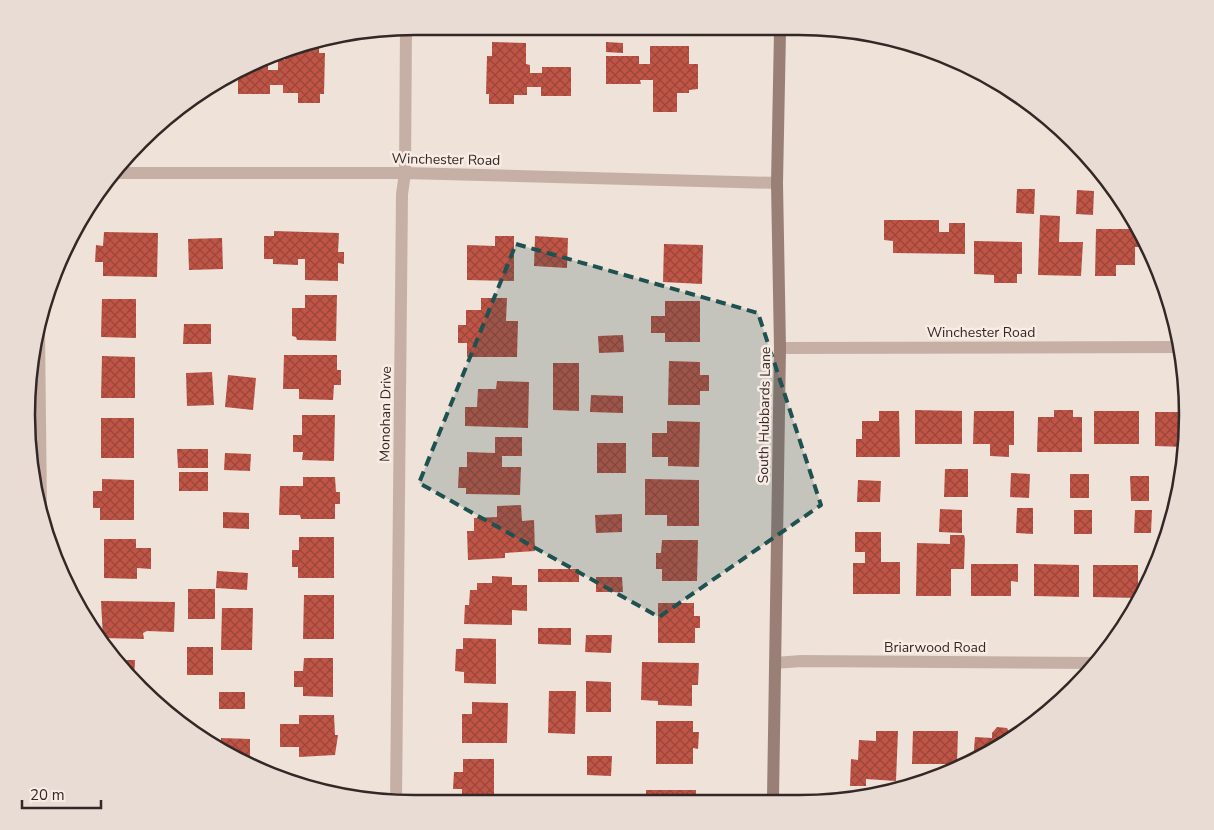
<svg xmlns="http://www.w3.org/2000/svg" width="1214" height="830" font-family="'Nunito Sans',sans-serif">
  <style>
    .building { fill: url(#building-cross-hatch) }
    .lines { fill: none; stroke-linecap: round; stroke-linejoin: round }
    .street { stroke: #c6b0a5; stroke-width: 12 }
    .secondary { stroke: #9a7f77; stroke-width: 12 }
    .marked { fill: #1e514f; fill-opacity: 0.2; stroke: #1e514f; stroke-width: 4; stroke-dasharray: 10 6; stroke-linejoin: round }
    .labels { text-anchor: middle; stroke-width: 5; stroke-linejoin: round; paint-order: stroke }
    .street-label { font-size: 14px; fill: #332826; stroke: #f8ece4 }
    .rim { fill: none; stroke: #332826; stroke-width: 2.5 }
  </style>
  <defs>
    <pattern id="building-cross-hatch" width="8" height="8" patternUnits="userSpaceOnUse" patternTransform="scale(1.25)"><rect width="8" height="8" fill="#bf5546"/><path d="M0 0l8 8M0 8l8-8" fill="none" stroke="#9c463a"/></pattern>
  </defs>
  <rect width="100%" height="100%" fill="#efe2d8"/>
  <path class="building" d="M 319,39 L 319,53 L 325,53 L 324,94 L 320,94 L 320,103 L 298,103 L 298,93 L 283,93 L 283,85 L 270,85 L 270,94 L 238,94 L 238,74 L 261,63 L 268,63 L 268,70 L 278,70 L 278,60 L 285,60 L 285,53 Z
    M 492,42 L 526,43 L 526,64 L 530,65 L 530,73 L 542,73 L 542,67 L 571,67 L 571,96 L 541,96 L 541,87 L 527,87 L 527,95 L 514,95 L 514,104 L 489,104 L 489,94 L 486,94 L 487,56 L 492,56 Z
    M 606,42 L 623,43 L 623,53 L 606,52 Z
    M 650,46 L 689,46 L 689,64 L 698,64 L 698,89 L 689,90 L 689,93 L 677,93 L 677,112 L 653,112 L 653,80 L 640,80 L 641,84 L 606,84 L 606,56 L 639,56 L 639,64 L 650,64 Z
    M 1017,189 L 1035,189 L 1034,214 L 1016,213 Z
    M 1077,190 L 1094,191 L 1093,215 L 1076,214 Z
    M 1040,215 L 1060,216 L 1059,242 L 1083,242 L 1081,276 L 1038,275 Z
    M 884,220 L 939,220 L 939,232 L 949,232 L 949,223 L 965,223 L 965,254 L 893,253 L 893,241 L 884,240 Z
    M 1096,229 L 1138,229 L 1141,234 L 1141,247 L 1135,247 L 1135,265 L 1116,265 L 1116,276 L 1095,276 Z
    M 274,231 L 339,233 L 338,252 L 344,252 L 344,264 L 338,263 L 338,281 L 305,280 L 305,259 L 298,259 L 298,265 L 273,264 L 273,259 L 264,259 L 264,236 L 274,236 Z
    M 104,232 L 158,233 L 157,277 L 103,276 L 103,262 L 95,262 L 96,245 L 103,246 Z
    M 495,236 L 514,236 L 514,281 L 467,280 L 467,245 L 495,246 Z
    M 535,236 L 568,238 L 567,268 L 534,266 Z
    M 222,238 L 223,269 L 189,270 L 188,239 Z
    M 974,241 L 1022,242 L 1022,274 L 1017,274 L 1017,283 L 994,283 L 994,275 L 974,274 Z
    M 664,244 L 703,245 L 702,284 L 663,282 Z
    M 305,295 L 337,295 L 336,341 L 297,340 L 296,337 L 292,336 L 292,308 L 305,308 Z
    M 481,298 L 507,298 L 506,321 L 518,321 L 517,357 L 467,357 L 467,343 L 458,343 L 458,325 L 466,325 L 466,310 L 481,310 Z
    M 102,299 L 136,299 L 136,338 L 101,337 Z
    M 665,301 L 700,301 L 700,342 L 665,342 L 665,333 L 651,333 L 651,316 L 665,316 Z
    M 184,324 L 211,324 L 211,344 L 183,344 Z
    M 623,335 L 624,352 L 599,353 L 598,336 Z
    M 284,355 L 337,355 L 337,370 L 341,370 L 341,385 L 334,385 L 333,400 L 299,399 L 299,389 L 283,389 Z
    M 102,356 L 135,357 L 135,398 L 101,398 Z
    M 669,361 L 700,362 L 700,375 L 709,375 L 709,391 L 700,391 L 700,405 L 668,405 Z
    M 553,363 L 579,363 L 579,411 L 553,410 Z
    M 212,372 L 214,405 L 187,406 L 186,373 Z
    M 228,375 L 256,378 L 253,410 L 225,407 Z
    M 497,381 L 529,382 L 528,428 L 465,426 L 465,407 L 477,407 L 478,389 L 496,389 Z
    M 591,395 L 623,396 L 623,413 L 590,412 Z
    M 915,410 L 962,411 L 962,444 L 915,444 Z
    M 1054,410 L 1073,410 L 1073,417 L 1082,417 L 1082,452 L 1037,452 L 1038,417 L 1054,417 Z
    M 879,411 L 899,411 L 900,457 L 856,457 L 856,439 L 862,439 L 862,421 L 879,421 Z
    M 974,411 L 1014,411 L 1014,445 L 1009,445 L 1009,457 L 990,456 L 990,444 L 973,444 Z
    M 1094,411 L 1139,411 L 1139,444 L 1094,444 Z
    M 1155,412 L 1187,412 L 1185,447 L 1155,446 Z
    M 302,415 L 335,415 L 334,461 L 302,460 L 303,452 L 293,452 L 293,435 L 302,435 Z
    M 101,418 L 134,418 L 134,458 L 101,458 Z
    M 667,421 L 700,422 L 699,467 L 668,466 L 668,457 L 652,457 L 652,433 L 667,433 Z
    M 495,437 L 522,437 L 522,456 L 502,456 L 502,467 L 521,467 L 520,495 L 466,494 L 466,488 L 458,488 L 459,467 L 467,467 L 467,452 L 495,453 Z
    M 597,443 L 626,443 L 626,473 L 597,473 Z
    M 177,449 L 208,449 L 208,468 L 178,468 Z
    M 225,453 L 251,454 L 250,471 L 224,470 Z
    M 945,469 L 968,469 L 968,497 L 944,497 Z
    M 179,472 L 208,472 L 208,491 L 179,491 Z
    M 1011,473 L 1030,474 L 1029,498 L 1010,497 Z
    M 1070,474 L 1089,474 L 1089,498 L 1070,498 Z
    M 1130,476 L 1149,476 L 1149,501 L 1131,501 Z
    M 303,477 L 335,477 L 336,492 L 340,492 L 340,504 L 335,504 L 335,519 L 301,519 L 300,515 L 279,515 L 280,486 L 303,486 Z
    M 102,479 L 134,480 L 134,520 L 100,520 L 100,508 L 93,508 L 93,491 L 102,491 Z
    M 645,479 L 699,480 L 699,526 L 667,526 L 667,515 L 645,515 Z
    M 858,480 L 881,481 L 880,502 L 857,502 Z
    M 521,505 L 522,521 L 534,520 L 535,551 L 505,553 L 505,558 L 468,560 L 467,531 L 474,531 L 474,518 L 497,517 L 497,506 Z
    M 1017,508 L 1033,508 L 1033,534 L 1016,533 Z
    M 940,509 L 962,510 L 962,533 L 939,532 Z
    M 1074,510 L 1092,510 L 1092,534 L 1074,534 Z
    M 1135,510 L 1152,510 L 1151,533 L 1134,533 Z
    M 223,512 L 249,513 L 249,529 L 223,528 Z
    M 622,514 L 622,532 L 596,533 L 595,515 Z
    M 855,532 L 881,532 L 881,562 L 900,562 L 900,594 L 853,594 L 853,563 L 865,563 L 865,552 L 855,552 Z
    M 950,535 L 964,535 L 965,539 L 964,569 L 951,569 L 951,596 L 916,596 L 917,543 L 950,544 Z
    M 299,537 L 334,537 L 334,578 L 298,578 L 298,567 L 292,567 L 292,550 L 299,550 Z
    M 104,539 L 136,539 L 136,548 L 151,548 L 151,569 L 137,568 L 137,579 L 104,578 Z
    M 662,540 L 698,540 L 697,581 L 662,581 L 662,569 L 656,569 L 656,553 L 661,553 Z
    M 971,564 L 1018,564 L 1018,582 L 1011,581 L 1011,596 L 971,596 Z
    M 1034,564 L 1079,565 L 1079,597 L 1034,596 Z
    M 1093,565 L 1138,565 L 1138,598 L 1093,597 Z
    M 538,569 L 579,569 L 579,582 L 538,582 Z
    M 217,571 L 248,573 L 247,590 L 216,588 Z
    M 492,576 L 512,577 L 512,585 L 527,585 L 527,611 L 512,610 L 512,625 L 464,624 L 465,605 L 469,605 L 470,590 L 477,590 L 477,583 L 492,583 Z
    M 596,577 L 622,577 L 623,592 L 596,592 Z
    M 188,589 L 215,589 L 215,619 L 188,619 Z
    M 304,595 L 334,595 L 334,639 L 303,639 Z
    M 101,601 L 175,602 L 174,632 L 147,631 L 143,633 L 144,639 L 103,638 Z
    M 658,603 L 694,603 L 694,616 L 700,616 L 700,628 L 695,628 L 695,643 L 658,643 Z
    M 222,608 L 253,608 L 252,650 L 221,650 Z
    M 538,628 L 571,628 L 571,645 L 538,644 Z
    M 586,635 L 612,635 L 611,653 L 585,652 Z
    M 463,638 L 496,639 L 496,684 L 464,683 L 464,672 L 455,671 L 456,649 L 463,649 Z
    M 187,647 L 213,647 L 213,675 L 187,675 Z
    M 304,658 L 333,658 L 333,697 L 303,696 L 303,687 L 294,687 L 294,671 L 303,671 Z
    M 119,660 L 135,660 L 134,681 Z
    M 642,662 L 699,663 L 698,685 L 692,685 L 692,706 L 658,705 L 658,701 L 641,700 Z
    M 586,681 L 611,682 L 611,712 L 586,712 Z
    M 549,691 L 576,691 L 575,734 L 548,733 Z
    M 219,692 L 245,692 L 245,709 L 219,709 Z
    M 472,702 L 508,703 L 507,743 L 462,743 L 462,714 L 472,714 Z
    M 299,715 L 334,715 L 335,735 L 338,735 L 335,755 L 299,757 L 299,747 L 280,747 L 280,724 L 299,724 Z
    M 656,721 L 693,721 L 693,732 L 699,732 L 698,749 L 693,748 L 693,764 L 656,764 Z
    M 997,727 L 1007,728 L 1011,735 L 973,762 L 975,737 L 992,738 L 992,733 Z
    M 876,731 L 898,731 L 896,781 L 866,779 L 866,786 L 850,786 L 851,759 L 858,760 L 859,740 L 876,741 Z
    M 913,731 L 958,731 L 957,764 L 912,764 Z
    M 221,738 L 250,739 L 250,765 L 221,750 Z
    M 587,756 L 612,756 L 611,776 L 587,775 Z
    M 463,759 L 494,759 L 494,802 L 462,803 L 462,789 L 453,789 L 454,772 L 463,772 Z
    M 272,767 L 272,776 L 255,768 Z
    M 306,786 L 332,786 L 332,794 L 310,787 Z
    M 646,790 L 696,790 L 696,799 L 646,800 Z"/>
  <g class="lines">
    <path class="street" d="M 114,173 L 405,173 L 777,183
      M 39,327 L 41,512
      M 780,348 L 1181,347
      M 775,663 L 801,661 L 1096,663
      M 396,802 L 402,194 L 405,173 L 406,27"/>
    <path class="secondary" d="M 773,798 L 780,348 L 777,183 L 780,32"/>
  </g>
  <path class="marked" d="M 516,244 L 758,313 L 821,505 L 659,617 L 419,483 Z"/>
  <g class="labels">
    <g class="street-label">
      <text transform="translate(446 159) rotate(1)" y="5">Winchester Road</text>
      <text x="981" y="337">Winchester Road</text>
      <text transform="translate(385 414) rotate(-89)" y="5">Monohan Drive</text>
      <text transform="translate(764 415) rotate(-89)" y="5">South Hubbards Lane</text>
      <text x="935" y="652">Briarwood Road</text>
    </g>
  </g>
  <path d="M0 0H1214V830H0ZM415 35H799A380 380 0 0 1 1179 415V415A380 380 0 0 1 799 795H415A380 380 0 0 1 35 415V415A380 380 0 0 1 415 35Z" fill="#e8dcd5" fill-rule="evenodd"/>
  <path class="rim" d="M415 35H799A380 380 0 0 1 1179 415V415A380 380 0 0 1 799 795H415A380 380 0 0 1 35 415V415A380 380 0 0 1 415 35Z"/>
  <path d="M22 800v8h79v-8" fill="none" stroke="#332826" stroke-width="2.5"/>
  <text x="30" y="800" font-size="15" fill="#332826" stroke="#f8ece4" stroke-width="4" paint-order="stroke">20 m</text>
</svg>
